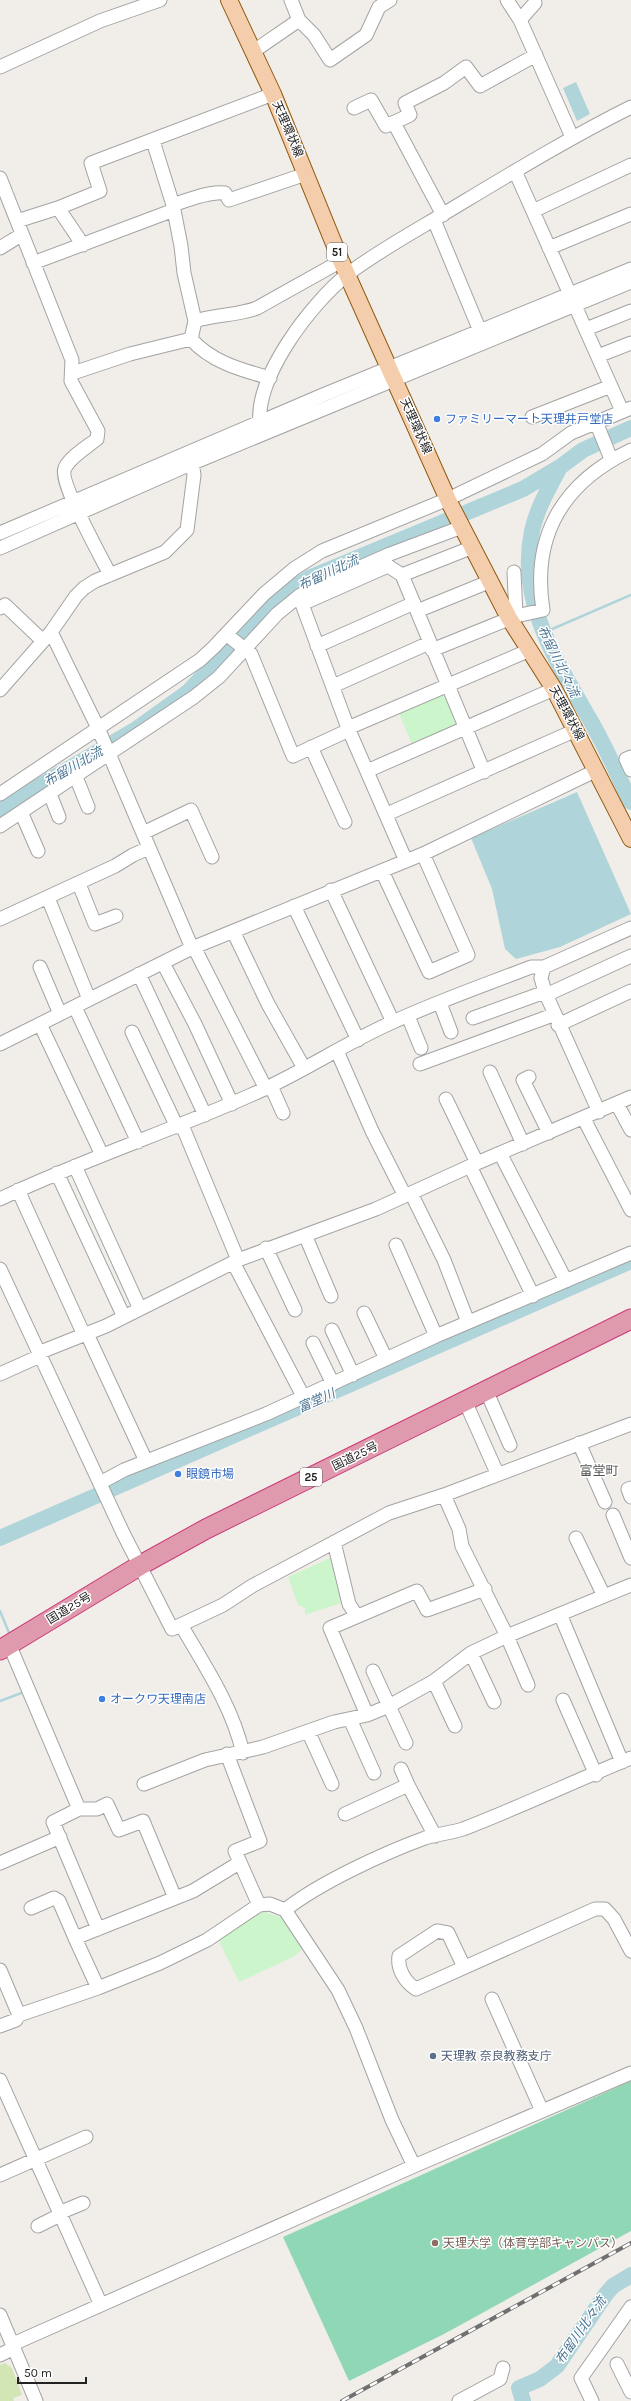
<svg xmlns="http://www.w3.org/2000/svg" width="631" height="2401" font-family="Karla,'Noto Sans JP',sans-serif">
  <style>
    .grass { fill: #d2e6b5 }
    .park { fill: #cdf5cc }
    .pitch { fill: #90d8b5 }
    .water { fill: #afd4da }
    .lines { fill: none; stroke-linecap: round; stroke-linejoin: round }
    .stream { stroke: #afd4da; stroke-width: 2.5 }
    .river { stroke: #afd4da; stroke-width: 16 }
    .minor-casing { stroke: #a3a3a3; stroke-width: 15 }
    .major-casing { stroke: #915a0f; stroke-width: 18 }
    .highway-casing { stroke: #cc3a7a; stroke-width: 21 }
    .minor { stroke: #fff; stroke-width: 13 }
    .major { stroke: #f4ceac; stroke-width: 16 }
    .highway { stroke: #e09aad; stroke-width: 19 }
    .rail-casing { stroke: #707070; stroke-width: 4 }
    .rail { stroke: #fff; stroke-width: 2.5; stroke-dasharray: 8; stroke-linecap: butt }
    .shop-dot { fill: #3f7fe0; stroke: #fff; stroke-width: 1.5 }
    .service-dot { fill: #5c6f8a; stroke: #fff; stroke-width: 1.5 }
    .education-dot { fill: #8d6e63; stroke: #fff; stroke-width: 1.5 }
    .labels { text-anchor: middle; stroke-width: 3; stroke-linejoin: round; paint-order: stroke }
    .shield { fill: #fff; stroke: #646464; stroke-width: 1 }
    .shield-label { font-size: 11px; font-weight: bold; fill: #222 }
    .street-label { font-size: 12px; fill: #222; stroke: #fff }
    .shop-label { font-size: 12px; fill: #366cbe; stroke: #fff; text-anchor: start }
    .service-label { font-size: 12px; fill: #4e5e75; stroke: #fff; text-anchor: start }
    .education-label { font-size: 12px; fill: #785e54; stroke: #fff; text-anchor: start }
    .water-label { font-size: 13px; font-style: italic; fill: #4c7693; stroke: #fff }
    .neighbourhood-label { font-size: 13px; fill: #555; stroke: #fff }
  </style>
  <rect width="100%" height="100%" fill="#f1eeea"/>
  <path class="grass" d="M 5,2363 L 12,2368 L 22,2395 L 13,2398 L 14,2401 L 0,2401 L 0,2365 Z"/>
  <path class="park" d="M 439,694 L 444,695 L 457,724 L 455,729 L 413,747 L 398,711 Z
    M 336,1555 L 347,1601 L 305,1615 L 305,1608 L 298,1605 L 288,1577 Z
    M 260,1910 L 282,1918 L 304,1948 L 293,1957 L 239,1982 L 217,1937 Z"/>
  <path class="pitch" d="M 631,2081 L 631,2231 L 444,2334 L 349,2381 L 283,2237 Z"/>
  <path class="water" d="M 576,82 L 590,114 L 577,121 L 563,88 Z
    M 577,792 L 631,914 L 560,947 L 516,959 L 505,949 L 492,889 L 471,838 Z"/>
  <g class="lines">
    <path class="stream" d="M 543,633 L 631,595
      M 0,1611 L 10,1635
      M 0,1701 L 24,1692"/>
    <path class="river" d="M 560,467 C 549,488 537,508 532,531 C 517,601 556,660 589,718 C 605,745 617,774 631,802
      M 0,809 L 135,730 L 188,692 L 262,613 L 279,597 L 309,578 L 523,489 L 560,467 L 583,450 L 631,428
      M 0,1538 L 631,1261
      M 523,2401 L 519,2388 L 540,2379 L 557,2366 L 606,2294 L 613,2286 L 631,2275"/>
    <defs>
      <path id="minor" d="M 507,0 L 520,20
        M 535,3 L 520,20 L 572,137
        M 299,20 L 314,35 L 330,60 L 366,35 L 379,7 L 390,0
        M 254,51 L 299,20 L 291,0
        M 0,67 L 100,21 L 160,0
        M 354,108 L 371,100 L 386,126 L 410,115 L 405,103 L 444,83 L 466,67 L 480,86 L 536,55
        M 394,123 L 443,215
        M 153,141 L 173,205 L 181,246 L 184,273 L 195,321 L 191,339
        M 515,171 L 622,411
        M 0,178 L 72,360 L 71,381 L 98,431 L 97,439 C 87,447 70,457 65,468 C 58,481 102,558 110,575
        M 173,205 C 187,200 210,191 225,193 L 229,200 L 306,174
        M 58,208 L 83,245
        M 533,211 L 631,165
        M 434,220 L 480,331
        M 17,221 L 58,208 L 100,191 L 91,163 L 273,94
        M 0,248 L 21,235
        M 549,248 L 631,214
        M 33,263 L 174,210
        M 195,321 C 215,314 237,316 257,308 L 341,261
        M 586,329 L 631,311
        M 191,339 C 211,362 242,370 270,378
        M 603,354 L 631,343
        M 73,373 L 130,354 L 191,339
        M 532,417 L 611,386
        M 596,422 L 611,459
        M 261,429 C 250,382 312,302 348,274 C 378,251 417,230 450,210 C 510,174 569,138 631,107
        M 0,533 L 323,395 L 631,269
        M 0,548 L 193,463 L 631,282
        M 514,572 L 516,616
        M 402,575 L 473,547
        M 0,608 L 5,605 L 43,641
        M 417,611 L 491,581
        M 51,632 L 98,728 L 192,948 L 197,953 L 266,1089
        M 226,634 L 251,654 L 293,756 L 349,730
        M 317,646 L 414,603
        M 432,650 L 516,616 L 543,610 C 531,535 564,482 631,450
        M 333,686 L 429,643
        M 0,690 L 51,632 L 76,596 L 84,588 L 95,581 L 165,552 L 187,530 L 194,475 L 191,456
        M 348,728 L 530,650
        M 311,747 L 345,822
        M 631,757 L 626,759 L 631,770
        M 367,771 L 554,689
        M 76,777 L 88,807
        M 0,794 L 200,660 L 214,647 L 264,594 L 295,568 L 322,551 L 448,499 L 542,454 L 571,433 L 631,408
        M 50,794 L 59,817
        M 21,812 L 38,851
        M 387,814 L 576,730
        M 0,826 L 194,697 L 219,677 L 277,614 L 299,596 L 315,587 L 390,554 L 462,527
        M 143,833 L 191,810 L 212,857
        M 406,861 L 348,728 L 302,604 L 388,566 L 402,575 L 484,772
        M 382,871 L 429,972 L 468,955 L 423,854
        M 79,884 L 95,924 L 116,916
        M 331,890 L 393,1022
        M 48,898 L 89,999
        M 294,906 L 358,1040
        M 0,919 L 115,866 L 133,855 L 149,848
        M 233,931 L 268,1004 L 304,1068
        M 163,963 L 195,1024 L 232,1104
        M 40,967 L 60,1014
        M 544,967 L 631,928
        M 139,974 L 205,1115
        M 546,995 L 631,956
        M 440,1003 L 451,1032
        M 75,1007 L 138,1142
        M 408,1016 L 421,1048
        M 473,1018 L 545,992
        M 40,1024 L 102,1155
        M 558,1025 L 631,991
        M 132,1032 L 177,1127
        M 0,1044 L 192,948 L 423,854 L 597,770
        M 337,1051 L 372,1131 L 405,1196
        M 420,1064 L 553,1015
        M 490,1072 L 523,1144
        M 529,1077 L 523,1080 L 549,1133
        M 271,1086 L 283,1113
        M 446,1099 L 477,1163
        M 617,1104 L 631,1130
        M 584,1119 L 631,1210
        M 182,1125 L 238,1260
        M 500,1153 L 566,1281
        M 75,1166 L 140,1309
        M 470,1166 L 533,1296
        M 57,1173 L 124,1317
        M 18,1190 L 84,1335
        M 411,1193 L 444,1260 L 468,1322
        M 0,1199 C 82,1160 168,1132 251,1095 C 300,1074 345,1043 393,1022 C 438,1001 485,985 531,967 L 544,967 L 541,978 L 545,992 L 599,1112
        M 305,1235 L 331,1296
        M 396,1245 L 436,1336
        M 266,1248 L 295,1310
        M 233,1262 L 304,1398
        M 0,1269 L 123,1533 L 172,1629 L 223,1605 L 252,1586 L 389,1513 L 444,1495 L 631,1424
        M 364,1313 L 386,1359
        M 332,1330 L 353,1375
        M 87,1334 L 146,1461
        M 313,1343 L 333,1384
        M 38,1353 L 106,1326 L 238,1260 L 376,1209 L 477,1163 L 631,1097
        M 0,1374 L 40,1356
        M 486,1390 L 510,1445
        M 465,1401 L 497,1473
        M 579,1443 L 605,1502
        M 100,1483 L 124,1470 L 266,1414 L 436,1336 L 631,1253
        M 631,1488 L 628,1489 L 631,1497
        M 444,1495 L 459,1529 L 462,1546 L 507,1636 L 528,1685
        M 613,1515 L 631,1558
        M 576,1538 L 604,1596
        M 334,1542 L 349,1604 L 356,1615
        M 560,1614 L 622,1762
        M 181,1625 C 205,1666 232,1706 243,1753
        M 9,1644 L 79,1809
        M 471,1653 L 494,1702
        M 373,1671 L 406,1743
        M 434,1681 L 455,1726
        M 563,1700 L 596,1775
        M 367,1715 L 330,1628 L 417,1591 L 427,1610 L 485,1589
        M 350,1719 L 374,1773
        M 308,1731 L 332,1784
        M 227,1754 L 260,1841 L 235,1851 L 259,1905
        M 401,1769 L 408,1785
        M 144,1784 L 205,1760 L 263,1747 L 334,1722 L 367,1715 L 389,1706 L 434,1681 L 471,1653 L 507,1636 L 631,1585
        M 345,1814 L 408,1785 L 435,1836
        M 0,1863 L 60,1837
        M 31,1908 L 54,1898 L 59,1901 L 75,1938
        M 285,1910 C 319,1883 384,1853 425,1838 C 437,1834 451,1833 463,1829 C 520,1807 575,1781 631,1758
        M 98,1929 L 53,1822 L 79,1809 L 97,1809 L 107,1804 L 119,1830 L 143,1821 L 175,1898
        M 464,1967 L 448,1933 L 437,1931 L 399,1956 C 397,1969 405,1982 416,1989 L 595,1909 L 605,1909 L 614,1919 L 631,1951
        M 0,1970 L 19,2015
        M 98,1988 L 75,1938 L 193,1891 L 239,1863
        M 492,1999 L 542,2111
        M 0,2026 L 16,2020 L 19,2015 L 98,1988 L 160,1963 L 207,1940 L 259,1905 L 270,1904 L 285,1910 L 338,1990 L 356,2028 L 392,2120 L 414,2166
        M 0,2080 L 101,2305
        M 0,2175 L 86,2137
        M 59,2213 L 83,2203
        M 38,2226 L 60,2215
        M 0,2315 L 36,2401
        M 13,2344 L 414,2166 L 631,2073
        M 0,2355 L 14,2348
        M 617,2364 L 631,2392
        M 459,2401 L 500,2379 L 503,2368
        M 592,2401 L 581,2378 L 631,2307"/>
      <path id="major" d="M 229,0 L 273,94 L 341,261 L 449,502 L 509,618 L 554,689 L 631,839"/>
      <path id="highway" d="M 0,1650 L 139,1566 L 206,1529 L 631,1319"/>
    </defs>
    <use href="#minor" class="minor-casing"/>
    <use href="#major" class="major-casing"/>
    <use href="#highway" class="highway-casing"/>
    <use href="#minor" class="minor"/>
    <use href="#major" class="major"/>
    <use href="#highway" class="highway"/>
    <defs>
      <path id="rail" d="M 342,2401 L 631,2243"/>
    </defs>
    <use href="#rail" class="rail-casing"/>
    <use href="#rail" class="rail"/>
  </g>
  <g class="shop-dot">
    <circle cx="437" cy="419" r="4"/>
    <circle cx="178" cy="1474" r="4"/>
    <circle cx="102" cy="1699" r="4"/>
  </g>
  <circle class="service-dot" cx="433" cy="2056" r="4"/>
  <circle class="education-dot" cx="435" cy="2243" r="4"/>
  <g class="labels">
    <g class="shield">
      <rect x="327" y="243" width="20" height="18" rx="3"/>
      <rect x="300" y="1468" width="22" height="18" rx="3"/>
    </g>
    <g class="shield-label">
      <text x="337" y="256">51</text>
      <text x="311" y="1481">25</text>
    </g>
    <g class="street-label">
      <text transform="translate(288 129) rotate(67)" y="4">天理環状線</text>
      <text transform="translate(416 426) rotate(66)" y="4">天理環状線</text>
      <text transform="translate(567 713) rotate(62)" y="4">天理環状線</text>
      <text transform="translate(355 1456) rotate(-26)" y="4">国道25号</text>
      <text transform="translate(69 1608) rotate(-31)" y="4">国道25号</text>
    </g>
    <g class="shop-label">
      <text x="445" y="423">ファミリーマート天理井戸堂店</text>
      <text x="186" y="1478">眼鏡市場</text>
      <text x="110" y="1703">オークワ天理南店</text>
    </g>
    <g class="service-label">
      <text x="441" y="2060">天理教 奈良教務支庁</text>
    </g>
    <g class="education-label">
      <text x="443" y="2247">天理大学（体育学部キャンパス）</text>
    </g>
    <g class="water-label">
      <text transform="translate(328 572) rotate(-25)" y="5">布留川北流</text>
      <text transform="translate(559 661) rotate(64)" y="5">布留川北々流</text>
      <text transform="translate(73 766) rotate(-30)" y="5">布留川北流</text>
      <text transform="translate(316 1400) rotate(-24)" y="5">富堂川</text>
      <text transform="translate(580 2330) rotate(-55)" y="5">布留川北々流</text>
    </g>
    <g class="neighbourhood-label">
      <text x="599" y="1475">富堂町</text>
    </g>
  </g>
  <path d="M18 2377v6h68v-6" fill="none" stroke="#222222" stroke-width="2"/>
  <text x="24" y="2377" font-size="12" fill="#222222" stroke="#ffffff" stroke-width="3" paint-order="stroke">50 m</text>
</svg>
